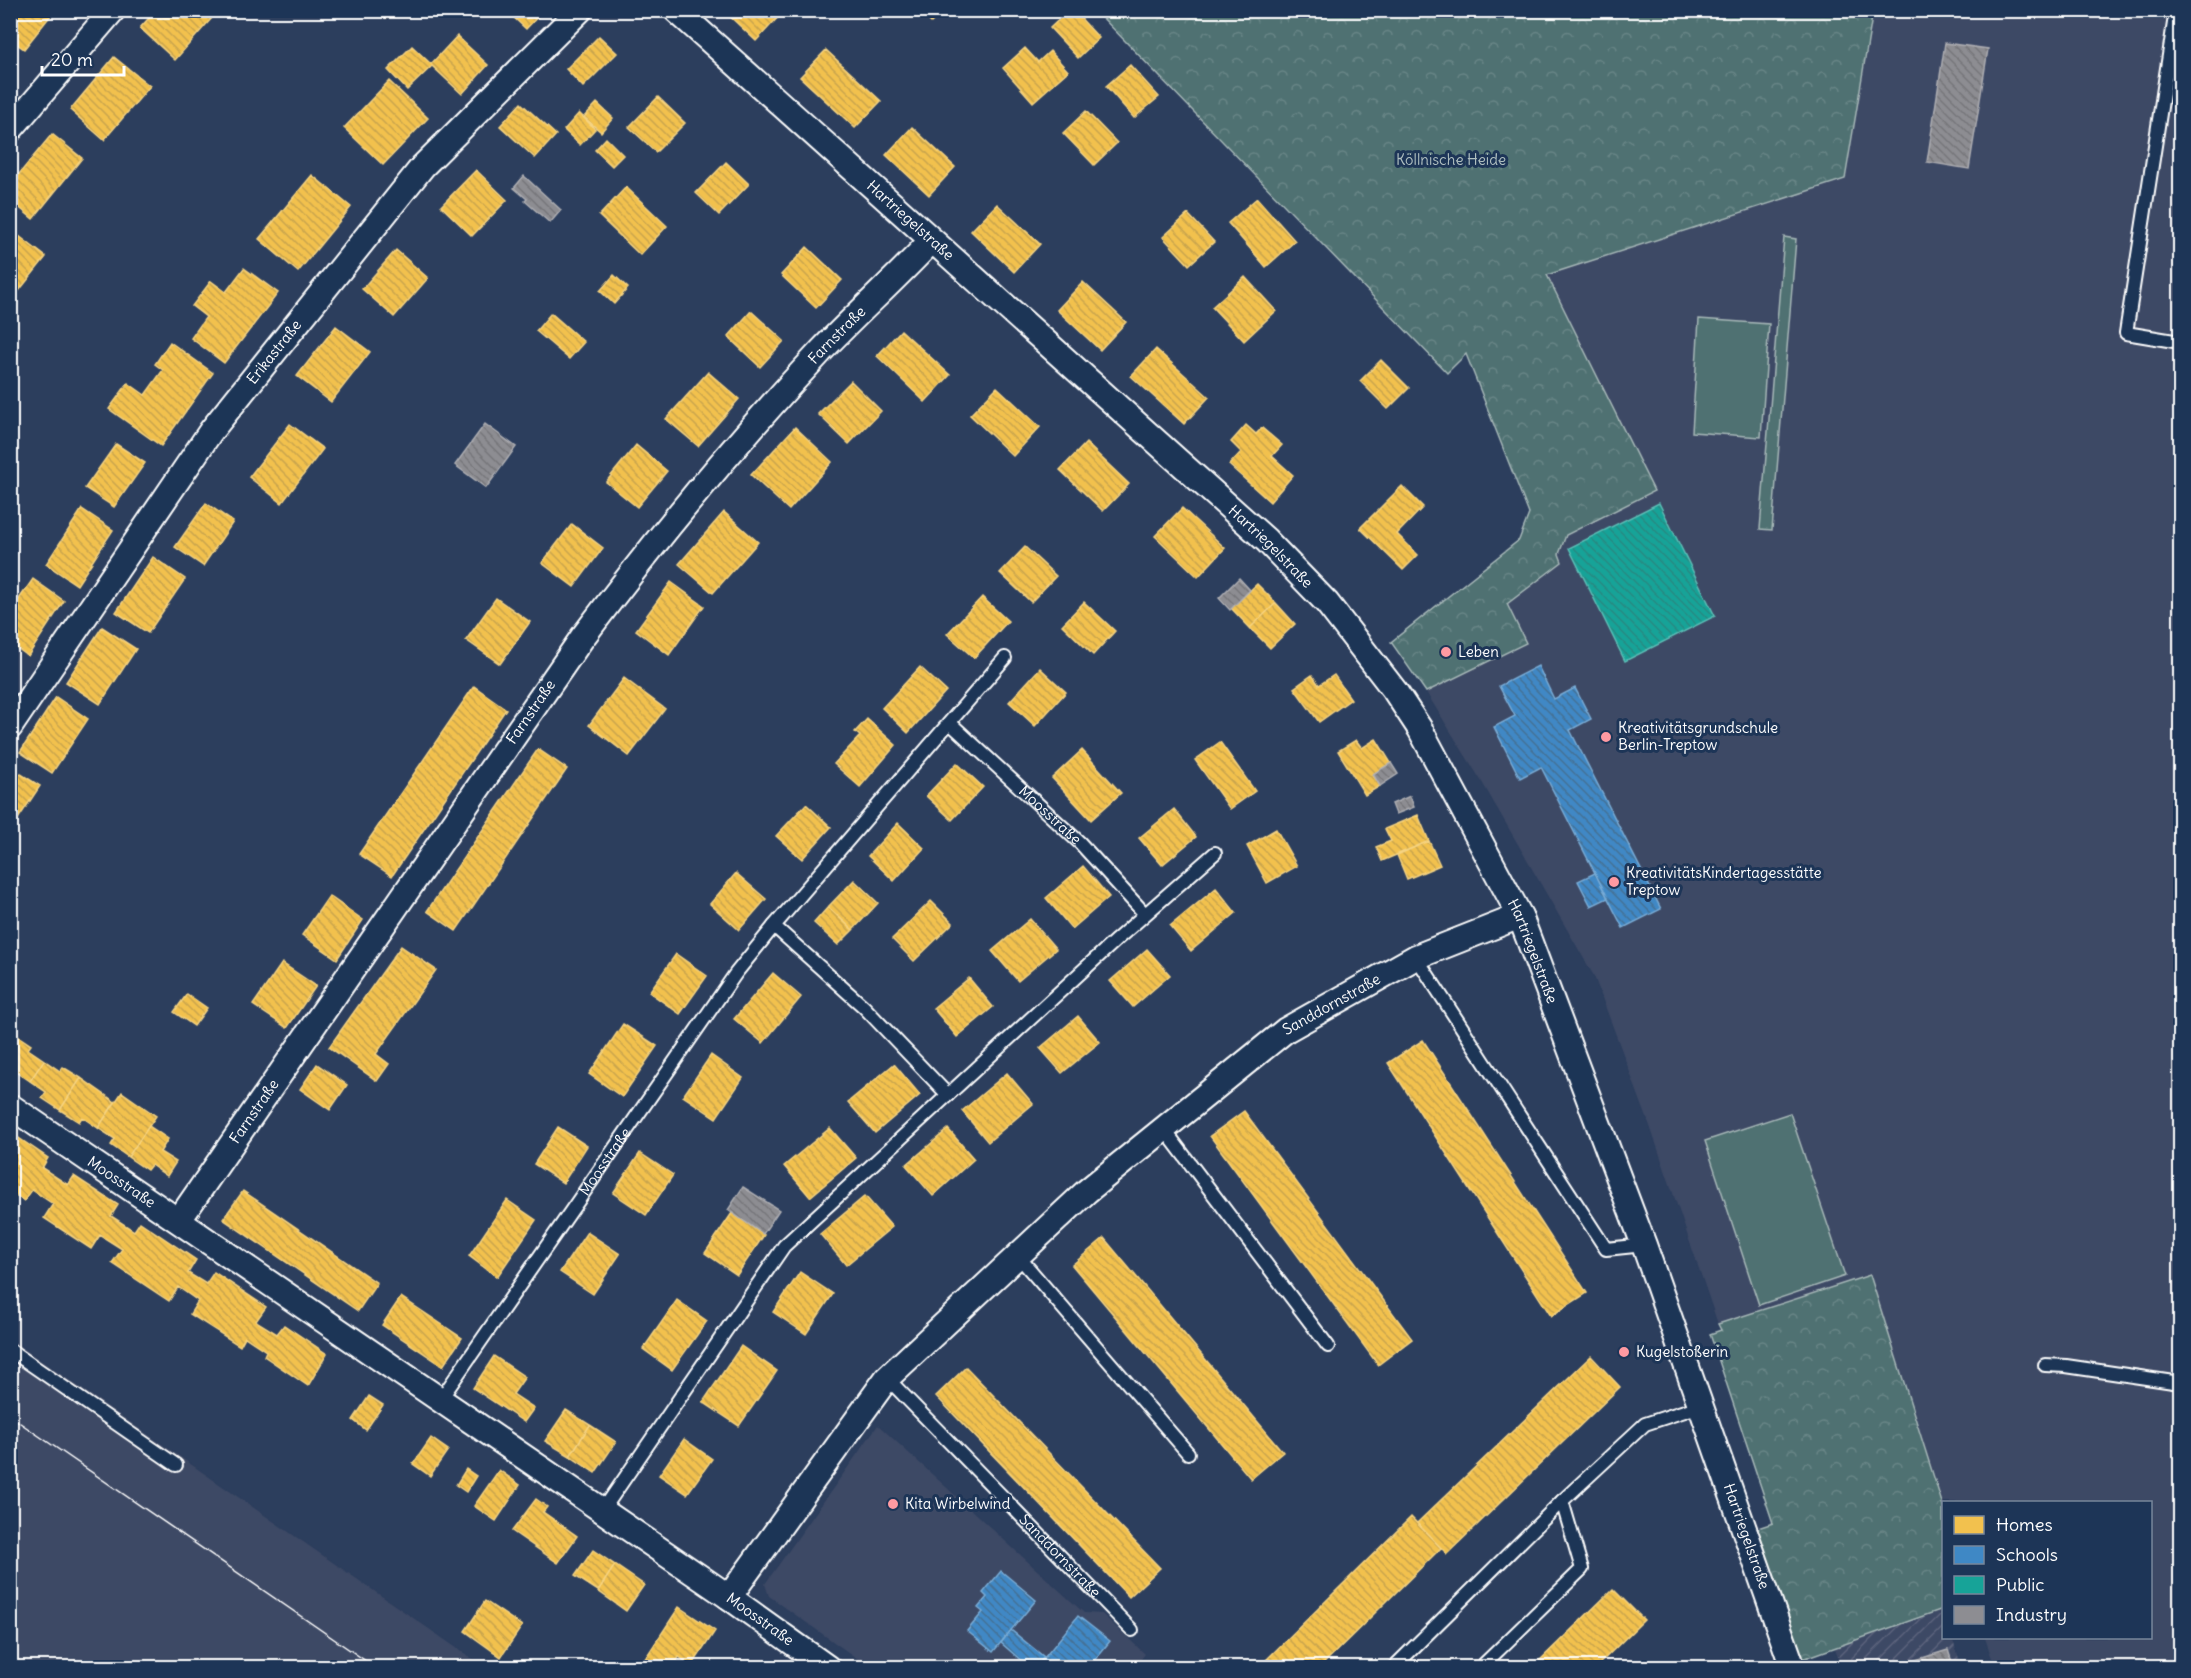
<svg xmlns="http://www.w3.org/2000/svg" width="2191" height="1678" font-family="Delius,sans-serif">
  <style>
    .built { fill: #3e4965 }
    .industrial { fill: url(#industrial-furrows) }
    .forest { fill: url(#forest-crowns); stroke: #a7b8b8; stroke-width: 1.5 }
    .garden { fill: #4f7172; stroke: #a7b8b8; stroke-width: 1.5 }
    .homes { fill: url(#homes-back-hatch); stroke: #f6d483; stroke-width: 1.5 }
    .schools { fill: url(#schools-back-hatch); stroke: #79acd6; stroke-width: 1.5 }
    .public { fill: url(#public-back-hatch); stroke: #5dbfb7; stroke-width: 1.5 }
    .industry { fill: url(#industry-back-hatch); stroke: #afafb3; stroke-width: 1.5 }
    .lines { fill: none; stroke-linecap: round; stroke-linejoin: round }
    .lane-casing { stroke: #fff; stroke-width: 16 }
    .street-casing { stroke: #fff; stroke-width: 28 }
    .lane { stroke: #1d3557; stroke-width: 12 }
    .street { stroke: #1d3557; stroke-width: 24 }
    .tram { stroke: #fff; stroke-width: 1.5 }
    .poi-dot { fill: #ff9aa2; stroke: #1d3557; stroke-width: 2 }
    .labels { text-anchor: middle; stroke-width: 6; stroke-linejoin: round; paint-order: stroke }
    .park-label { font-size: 15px; fill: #b0bfc0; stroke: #1d3557 }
    .street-label { font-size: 15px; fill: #fff; stroke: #1d3557 }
    .poi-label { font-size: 15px; fill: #fff; stroke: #1d3557; text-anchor: start }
  </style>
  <defs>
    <pattern id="industrial-furrows" width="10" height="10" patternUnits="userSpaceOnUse" patternTransform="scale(1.5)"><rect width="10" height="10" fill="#3e4965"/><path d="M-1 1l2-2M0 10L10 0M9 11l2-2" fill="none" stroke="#5b647c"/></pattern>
    <pattern id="forest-crowns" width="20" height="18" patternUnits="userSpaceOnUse" patternTransform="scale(1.5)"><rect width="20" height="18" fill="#4f7172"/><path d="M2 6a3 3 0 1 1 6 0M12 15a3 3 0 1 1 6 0" fill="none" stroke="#698687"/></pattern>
    <pattern id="homes-back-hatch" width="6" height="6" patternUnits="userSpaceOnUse" patternTransform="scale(1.5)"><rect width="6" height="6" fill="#f2c14e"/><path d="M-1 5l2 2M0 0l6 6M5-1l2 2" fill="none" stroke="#c8a44e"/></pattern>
    <pattern id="schools-back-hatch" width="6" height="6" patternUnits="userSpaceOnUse" patternTransform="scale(1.5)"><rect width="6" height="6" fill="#3f88c5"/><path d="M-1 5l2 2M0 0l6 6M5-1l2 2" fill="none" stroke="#447095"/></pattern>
    <pattern id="public-back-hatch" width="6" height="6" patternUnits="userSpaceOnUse" patternTransform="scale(1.5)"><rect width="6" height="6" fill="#17a398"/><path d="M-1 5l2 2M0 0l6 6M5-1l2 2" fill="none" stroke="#278981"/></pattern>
    <pattern id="industry-back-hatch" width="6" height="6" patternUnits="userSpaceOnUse" patternTransform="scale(1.5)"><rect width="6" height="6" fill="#8d8d92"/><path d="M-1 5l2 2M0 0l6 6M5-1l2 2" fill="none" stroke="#76767a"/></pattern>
  </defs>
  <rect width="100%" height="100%" fill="#2c3e5d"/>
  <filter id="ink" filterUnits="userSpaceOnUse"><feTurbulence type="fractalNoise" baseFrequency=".0167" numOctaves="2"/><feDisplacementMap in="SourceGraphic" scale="12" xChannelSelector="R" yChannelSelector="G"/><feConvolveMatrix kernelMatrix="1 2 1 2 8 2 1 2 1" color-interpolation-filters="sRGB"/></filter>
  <g filter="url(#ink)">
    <path class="built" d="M 1873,11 L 2180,11 L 2180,1667 L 1995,1667 L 1985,1638 L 2150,1638 L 2150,1502 L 1944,1502 L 1943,1506 L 1870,1275 L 1718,1324 L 1650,1126 L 1594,976 L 1482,782 L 1426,692 L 1526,643 L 1507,604 L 1561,562 L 1559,554 L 1566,535 L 1547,275 L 1845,179 Z
      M 11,1340 L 484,1667 L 11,1667 Z
      M 878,1425 L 1084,1613 L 1102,1614 L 1145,1654 L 1134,1668 L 869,1667 L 769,1596 L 765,1584 Z"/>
    <path class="industrial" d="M 1942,1610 L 1944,1638 L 1952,1638 L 1962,1667 L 1842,1667 L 1835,1648 Z"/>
    <path class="forest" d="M 1096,11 L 1873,11 L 1845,179 L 1547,275 L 1654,491 L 1566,535 L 1559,554 L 1562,562 L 1507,604 L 1526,643 L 1426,692 L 1391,642 L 1519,540 L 1529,514 L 1466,354 L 1447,373 Z
      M 1870,1275 L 1943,1506 L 1943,1609 L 1800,1660 L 1755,1529 L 1773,1523 L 1710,1334 L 1721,1330 L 1718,1324 Z"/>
    <path class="garden" d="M 1784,237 L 1796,239 L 1772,530 L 1760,529 Z
      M 1699,319 L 1769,324 L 1761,437 L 1692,432 Z
      M 1790,1113 L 1845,1276 L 1759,1305 L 1705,1141 Z"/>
    <path class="homes" d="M 10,10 L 55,10 L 24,49 L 10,39 Z
      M 156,10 L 219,10 L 175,60 L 140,28 Z
      M 379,10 L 395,10 L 387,18 Z
      M 516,10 L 544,10 L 526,29 L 511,15 Z
      M 723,10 L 779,10 L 782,13 L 756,41 Z
      M 918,10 L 943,10 L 931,23 Z
      M 1069,10 L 1073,10 L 1099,38 L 1078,58 L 1050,28 Z
      M 457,36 L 488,65 L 462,94 L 432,66 L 407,90 L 388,70 L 412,46 L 431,64 Z
      M 599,36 L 617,53 L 583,87 L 566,69 Z
      M 1025,48 L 1038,62 L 1050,51 L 1068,71 L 1033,102 L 1003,68 Z
      M 826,50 L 881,101 L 855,128 L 800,77 Z
      M 114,57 L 150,86 L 104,140 L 70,110 Z
      M 1130,65 L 1159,97 L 1134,118 L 1106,86 Z
      M 389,81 L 428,118 L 383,165 L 344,128 Z
      M 658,97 L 685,123 L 656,152 L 629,127 Z
      M 521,103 L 556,135 L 535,158 L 500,126 Z
      M 597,103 L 613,118 L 601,132 L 584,117 Z
      M 1086,111 L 1117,143 L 1094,165 L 1063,133 Z
      M 579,113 L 595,129 L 580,145 L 564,130 Z
      M 912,127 L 955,167 L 929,195 L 886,155 Z
      M 52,134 L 82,158 L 33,219 L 10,200 L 10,185 Z
      M 606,138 L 623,155 L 612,166 L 595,150 Z
      M 726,162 L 749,184 L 719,215 L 696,193 Z
      M 476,170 L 507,200 L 472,236 L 441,206 Z
      M 312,175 L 351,207 L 298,272 L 259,239 Z
      M 626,187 L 667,226 L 640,255 L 599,216 Z
      M 1257,198 L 1295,241 L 1266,267 L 1228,223 Z
      M 997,204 L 1040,244 L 1014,272 L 971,231 Z
      M 1188,214 L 1214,242 L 1189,265 L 1163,237 Z
      M 10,229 L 46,257 L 10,302 Z
      M 807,247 L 842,280 L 816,308 L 781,275 Z
      M 396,250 L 428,278 L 394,317 L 362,289 Z
      M 244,268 L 278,293 L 224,363 L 191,338 L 206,317 L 192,306 L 211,281 L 226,292 Z
      M 614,275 L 628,288 L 614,304 L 600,291 Z
      M 1245,277 L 1276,311 L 1244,341 L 1212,307 Z
      M 1083,282 L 1126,322 L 1100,350 L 1057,310 Z
      M 751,311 L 784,341 L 760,367 L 728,337 Z
      M 551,313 L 584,342 L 569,359 L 536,331 Z
      M 336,326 L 370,352 L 331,402 L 297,376 Z
      M 901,330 L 950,375 L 925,402 L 877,356 Z
      M 170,342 L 213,373 L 161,446 L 109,409 L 128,383 L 145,395 L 163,370 L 155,364 Z
      M 1156,349 L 1209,397 L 1184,424 L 1131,376 Z
      M 1381,360 L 1409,388 L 1388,409 L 1360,381 Z
      M 708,372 L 739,399 L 698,446 L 666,419 Z
      M 851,381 L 881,411 L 849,444 L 818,414 Z
      M 997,387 L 1040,427 L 1013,456 L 970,415 Z
      M 290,424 L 323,449 L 282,503 L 249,477 Z
      M 1246,425 L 1256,434 L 1262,428 L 1282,445 L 1272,456 L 1293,475 L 1270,502 L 1229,465 L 1241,452 L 1231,442 Z
      M 795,427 L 832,462 L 789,510 L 751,475 Z
      M 1086,443 L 1129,484 L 1103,511 L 1060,470 Z
      M 116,444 L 145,463 L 114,507 L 85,488 Z
      M 636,445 L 667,471 L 637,507 L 606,482 Z
      M 1402,486 L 1423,507 L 1397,534 L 1418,555 L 1403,570 L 1360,528 Z
      M 206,503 L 233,522 L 203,566 L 175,547 Z
      M 1182,508 L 1225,548 L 1198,577 L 1155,536 Z
      M 82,509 L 113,530 L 77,585 L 46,564 Z
      M 724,512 L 758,542 L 713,593 L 679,564 Z
      M 572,524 L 603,548 L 574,587 L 542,563 Z
      M 1025,547 L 1056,576 L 1031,602 L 1000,573 Z
      M 153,557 L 185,579 L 148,633 L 116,612 Z
      M 33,579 L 64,601 L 28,656 L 10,643 L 10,612 Z
      M 671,582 L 704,606 L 669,655 L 636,630 Z
      M 1257,584 L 1276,603 L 1250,628 L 1231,608 Z
      M 982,597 L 1008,621 L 974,658 L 947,634 Z
      M 496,598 L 530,622 L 500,664 L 466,640 Z
      M 1084,602 L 1115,631 L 1093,655 L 1062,625 Z
      M 1276,603 L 1295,624 L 1270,648 L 1250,628 Z
      M 102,627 L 136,649 L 100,704 L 66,682 Z
      M 920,667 L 946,691 L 908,733 L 882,708 Z
      M 1040,668 L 1066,692 L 1035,726 L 1009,702 Z
      M 1312,675 L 1319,685 L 1334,675 L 1351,699 L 1319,722 L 1294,688 Z
      M 624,678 L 665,709 L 629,756 L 589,725 Z
      M 474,686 L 506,709 L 392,876 L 359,854 Z
      M 56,697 L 88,719 L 52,773 L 20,752 Z
      M 867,719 L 896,745 L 860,787 L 834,764 L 860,736 L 855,732 Z
      M 1376,739 L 1391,763 L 1373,774 L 1380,786 L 1365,795 L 1338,751 L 1356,740 L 1362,748 Z
      M 1220,742 L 1255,791 L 1230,809 L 1195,760 Z
      M 538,749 L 567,769 L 456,931 L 427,911 Z
      M 1082,750 L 1121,793 L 1091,820 L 1052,778 Z
      M 957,763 L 983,787 L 952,820 L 926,796 Z
      M 10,767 L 40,786 L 10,831 Z
      M 806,804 L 831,827 L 802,859 L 776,836 Z
      M 1174,809 L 1196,837 L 1162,865 L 1139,838 Z
      M 1418,815 L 1429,841 L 1382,861 L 1376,847 L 1391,841 L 1385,829 Z
      M 898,823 L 924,848 L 894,881 L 868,856 Z
      M 1276,829 L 1297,866 L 1267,883 L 1247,846 Z
      M 1429,841 L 1440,865 L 1407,879 L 1397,855 Z
      M 1083,866 L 1109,897 L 1072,929 L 1046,898 Z
      M 736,873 L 766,899 L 739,930 L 710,904 Z
      M 854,880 L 878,903 L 853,930 L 828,907 Z
      M 1216,888 L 1236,913 L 1191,951 L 1170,926 Z
      M 329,896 L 363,920 L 337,959 L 302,935 Z
      M 931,901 L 953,923 L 914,961 L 892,939 Z
      M 828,907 L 853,930 L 838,945 L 814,923 Z
      M 1030,919 L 1056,949 L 1018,981 L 992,951 Z
      M 401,946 L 436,970 L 376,1054 L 389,1064 L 377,1081 L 329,1047 Z
      M 1147,949 L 1170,975 L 1133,1007 L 1110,981 Z
      M 676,954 L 707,976 L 680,1014 L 649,992 Z
      M 282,963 L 316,986 L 287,1028 L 253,1005 Z
      M 773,973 L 801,997 L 763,1043 L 734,1019 Z
      M 969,978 L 993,1007 L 957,1037 L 933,1008 Z
      M 187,994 L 207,1008 L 194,1026 L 174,1012 Z
      M 1078,1016 L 1100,1042 L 1062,1073 L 1040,1048 Z
      M 623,1024 L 657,1046 L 622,1097 L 589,1074 Z
      M 12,1032 L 31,1045 L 28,1049 L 44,1060 L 30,1081 L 14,1070 L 10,1075 L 10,1034 Z
      M 1423,1040 L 1587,1293 L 1551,1316 L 1388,1063 Z
      M 711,1055 L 743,1078 L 716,1118 L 683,1096 Z
      M 44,1060 L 60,1071 L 63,1067 L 81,1078 L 60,1110 L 42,1098 L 46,1092 L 30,1081 Z
      M 317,1064 L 347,1085 L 330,1110 L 300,1089 Z
      M 894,1064 L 920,1095 L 875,1133 L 848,1102 Z
      M 1007,1073 L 1033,1104 L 988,1142 L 962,1111 Z
      M 81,1078 L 115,1102 L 98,1128 L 82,1117 L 79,1122 L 60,1110 Z
      M 122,1092 L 156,1116 L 128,1157 L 111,1145 L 115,1139 L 98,1128 Z
      M 1244,1111 L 1412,1339 L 1378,1365 L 1210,1136 Z
      M 149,1126 L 168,1139 L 160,1152 L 176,1162 L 167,1176 L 151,1165 L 147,1170 L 128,1157 Z
      M 558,1127 L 587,1146 L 563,1183 L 534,1164 Z
      M 830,1128 L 856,1158 L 810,1197 L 784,1166 Z
      M 948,1129 L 974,1159 L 933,1196 L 906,1165 Z
      M 10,1132 L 48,1158 L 42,1168 L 68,1185 L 74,1176 L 118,1205 L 111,1216 L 134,1231 L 140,1222 L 196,1260 L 188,1273 L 206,1284 L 214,1272 L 266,1307 L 256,1321 L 277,1334 L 284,1325 L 327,1354 L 308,1386 L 264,1356 L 266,1351 L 245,1337 L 240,1346 L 190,1314 L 198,1301 L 178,1287 L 169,1301 L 112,1263 L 122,1249 L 100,1235 L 91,1249 L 44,1218 L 53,1204 L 32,1190 L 24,1201 L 10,1191 Z
      M 640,1153 L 673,1175 L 646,1215 L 613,1193 Z
      M 243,1191 L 377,1283 L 358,1311 L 223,1219 Z
      M 865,1196 L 892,1227 L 846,1265 L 820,1234 Z
      M 507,1200 L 536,1220 L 497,1277 L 469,1256 Z
      M 732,1213 L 764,1235 L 737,1275 L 705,1253 Z
      M 587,1232 L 620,1254 L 593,1294 L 560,1272 Z
      M 1104,1238 L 1283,1452 L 1251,1479 L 1072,1265 Z
      M 800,1272 L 833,1294 L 806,1334 L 773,1312 Z
      M 401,1297 L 462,1338 L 443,1366 L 382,1325 Z
      M 677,1300 L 707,1321 L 672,1370 L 643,1349 Z
      M 741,1346 L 777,1371 L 739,1426 L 703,1402 Z
      M 494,1356 L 525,1377 L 513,1394 L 534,1408 L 524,1422 L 473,1388 Z
      M 1591,1356 L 1620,1387 L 1447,1554 L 1417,1523 Z
      M 966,1367 L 1160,1568 L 1129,1597 L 936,1396 Z
      M 369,1396 L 383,1405 L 366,1430 L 353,1420 Z
      M 566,1410 L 590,1425 L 570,1456 L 545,1441 Z
      M 590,1425 L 616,1442 L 595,1473 L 570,1456 Z
      M 431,1438 L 448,1450 L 430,1476 L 413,1464 Z
      M 684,1439 L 712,1459 L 687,1494 L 659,1475 Z
      M 466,1469 L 476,1476 L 466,1492 L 456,1485 Z
      M 499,1470 L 520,1485 L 496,1521 L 474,1506 Z
      M 536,1499 L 547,1507 L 543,1512 L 577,1536 L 558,1563 L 512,1531 Z
      M 1411,1517 L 1441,1548 L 1319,1668 L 1258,1668 Z
      M 593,1550 L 615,1565 L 598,1591 L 575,1576 Z
      M 615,1565 L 644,1585 L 626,1611 L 598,1591 Z
      M 1613,1589 L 1644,1620 L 1595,1668 L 1532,1668 Z
      M 485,1601 L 522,1626 L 501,1657 L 465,1631 Z
      M 679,1607 L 715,1631 L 692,1666 L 679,1657 L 673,1668 L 639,1668 Z"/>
    <path class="schools" d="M 1538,666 L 1554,699 L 1575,688 L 1591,719 L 1570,730 L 1661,909 L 1623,928 L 1541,767 L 1520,778 L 1494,727 L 1515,716 L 1499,686 Z
      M 1595,873 L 1608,898 L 1591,906 L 1578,881 Z
      M 1001,1571 L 1036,1600 L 993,1652 L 967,1631 L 983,1612 L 978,1608 L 987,1597 L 983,1593 Z
      M 1078,1616 L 1110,1641 L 1088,1668 L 1036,1668 Z
      M 1011,1630 L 1044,1657 L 1036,1668 L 1030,1668 L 1001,1643 Z"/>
    <path class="public" d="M 1659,503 L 1715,616 L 1625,661 L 1569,548 Z"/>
    <path class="industry" d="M 1945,43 L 1988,49 L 1969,169 L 1927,162 Z
      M 524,176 L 561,210 L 550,223 L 525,201 L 527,199 L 514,188 Z
      M 485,424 L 516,447 L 486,488 L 455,465 Z
      M 1239,578 L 1250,590 L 1230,610 L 1219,598 Z
      M 1391,763 L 1398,774 L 1380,786 L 1373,774 Z
      M 1410,796 L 1414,807 L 1396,814 L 1392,804 Z
      M 743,1187 L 779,1210 L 763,1234 L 728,1210 Z
      M 1948,1650 L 1954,1668 L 1890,1668 Z"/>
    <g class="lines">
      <defs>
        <g id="lane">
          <path d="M 2176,10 L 2126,333 L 2180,342"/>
          <path id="s1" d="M 950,723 L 1080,843 L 1145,914"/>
          <path d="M 774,926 L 864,1007 L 948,1095"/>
          <path d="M 1416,957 L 1606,1249 L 1644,1245"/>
          <path d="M 1164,1129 L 1328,1346"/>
          <path d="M 1018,1256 L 1188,1453"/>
          <path d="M 10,1350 L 176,1465"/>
          <path d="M 2045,1365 L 2066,1366 L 2180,1383"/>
          <path id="s2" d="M 887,1378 L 1132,1630"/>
          <path id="s3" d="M 440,1400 L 736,973 L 774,926 L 1005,658"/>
          <path d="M 603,1510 L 784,1246 L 1116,940 L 1215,853"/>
          <path d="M 1393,1668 L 1562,1501 L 1645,1424 L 1700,1406"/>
          <path d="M 1480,1668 L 1582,1569 L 1562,1501"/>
        </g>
        <g id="street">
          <path id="s4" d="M 676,10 L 1266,540 L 1327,603 L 1395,691 L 1420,729 L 1520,916 L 1644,1245 L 1793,1668"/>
          <path d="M 10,130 L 113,10"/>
          <path id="s5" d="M 10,727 L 211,431 L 423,166 L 580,10"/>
          <path id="s6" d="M 10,1106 L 729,1597 L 828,1668"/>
          <path id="s7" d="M 179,1220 L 582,638 C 657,538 736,442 821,351 C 857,313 896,279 931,241"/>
          <path id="s8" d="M 729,1597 L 887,1378 L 1087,1191 L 1286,1030 L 1416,957 L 1520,916"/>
        </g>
      </defs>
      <use href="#lane" class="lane-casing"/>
      <use href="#street" class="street-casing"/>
      <use href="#lane" class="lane"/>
      <use href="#street" class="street"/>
      <path class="tram" d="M 10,1416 L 376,1668"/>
    </g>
  </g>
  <g class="poi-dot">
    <circle cx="1446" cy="652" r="6"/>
    <circle cx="1606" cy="737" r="6"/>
    <circle cx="1614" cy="882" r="6"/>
    <circle cx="1624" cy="1352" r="6"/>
    <circle cx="893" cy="1504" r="6"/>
  </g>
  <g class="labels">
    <g class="park-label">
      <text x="1451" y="165">Köllnische Heide</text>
    </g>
    <g class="street-label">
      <text dy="5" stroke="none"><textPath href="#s4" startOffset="315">Hartriegelstraße</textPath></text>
      <text dy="5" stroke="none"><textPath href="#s7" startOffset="1104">Farnstraße</textPath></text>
      <text dy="5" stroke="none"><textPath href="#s5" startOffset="459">Erikastraße</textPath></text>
      <text dy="5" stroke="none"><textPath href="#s4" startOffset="801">Hartriegelstraße</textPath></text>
      <text dy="5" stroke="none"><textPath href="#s7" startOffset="618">Farnstraße</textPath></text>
      <text dy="5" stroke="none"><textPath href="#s1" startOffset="136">Moosstraße</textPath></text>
      <text dy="5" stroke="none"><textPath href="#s4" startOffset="1287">Hartriegelstraße</textPath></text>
      <text dy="5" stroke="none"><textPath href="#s8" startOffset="852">Sanddornstraße</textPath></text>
      <text dy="5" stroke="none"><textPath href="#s7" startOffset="132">Farnstraße</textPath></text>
      <text dy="5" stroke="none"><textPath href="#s3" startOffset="290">Moosstraße</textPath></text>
      <text dy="5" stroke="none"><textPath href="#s6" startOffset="135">Moosstraße</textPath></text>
      <text dy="5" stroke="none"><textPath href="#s4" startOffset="1910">Hartriegelstraße</textPath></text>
      <text dy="5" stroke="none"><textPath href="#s2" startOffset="248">Sanddornstraße</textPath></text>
      <text dy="5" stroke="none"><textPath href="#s6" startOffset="909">Moosstraße</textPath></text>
    </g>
    <g class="poi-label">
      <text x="1458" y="657">Leben</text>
      <text x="1618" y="733">Kreativitätsgrundschule<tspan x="1618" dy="17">Berlin-Treptow</tspan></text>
      <text x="1626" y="878">KreativitätsKindertagesstätte<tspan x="1626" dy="17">Treptow</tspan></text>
      <text x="1636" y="1357">Kugelstoßerin</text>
      <text x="905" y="1509">Kita Wirbelwind</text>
    </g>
  </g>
  <rect width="2191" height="1678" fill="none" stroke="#1d3557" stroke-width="36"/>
  <rect x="18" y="18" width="2155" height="1642" fill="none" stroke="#fff" stroke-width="2" filter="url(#ink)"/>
  <rect x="1942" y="1501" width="210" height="138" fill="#1d3557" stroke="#77869a" stroke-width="1.5"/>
  <rect x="1954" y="1516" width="30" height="18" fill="#f2c14e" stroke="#77869a" stroke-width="1.5"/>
  <text x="1996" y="1531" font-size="18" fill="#ffffff">Homes</text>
  <rect x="1954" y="1546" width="30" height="18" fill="#3f88c5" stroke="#77869a" stroke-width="1.5"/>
  <text x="1996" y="1561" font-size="18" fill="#ffffff">Schools</text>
  <rect x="1954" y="1576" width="30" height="18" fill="#17a398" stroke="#77869a" stroke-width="1.5"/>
  <text x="1996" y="1591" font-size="18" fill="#ffffff">Public</text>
  <rect x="1954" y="1606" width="30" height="18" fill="#8d8d92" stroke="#77869a" stroke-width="1.5"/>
  <text x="1996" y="1621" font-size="18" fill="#ffffff">Industry</text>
  <path d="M42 66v9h82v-9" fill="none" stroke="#ffffff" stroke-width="3"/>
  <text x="51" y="66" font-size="18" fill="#ffffff" stroke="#1d3557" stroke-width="4.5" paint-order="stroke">20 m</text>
</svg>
